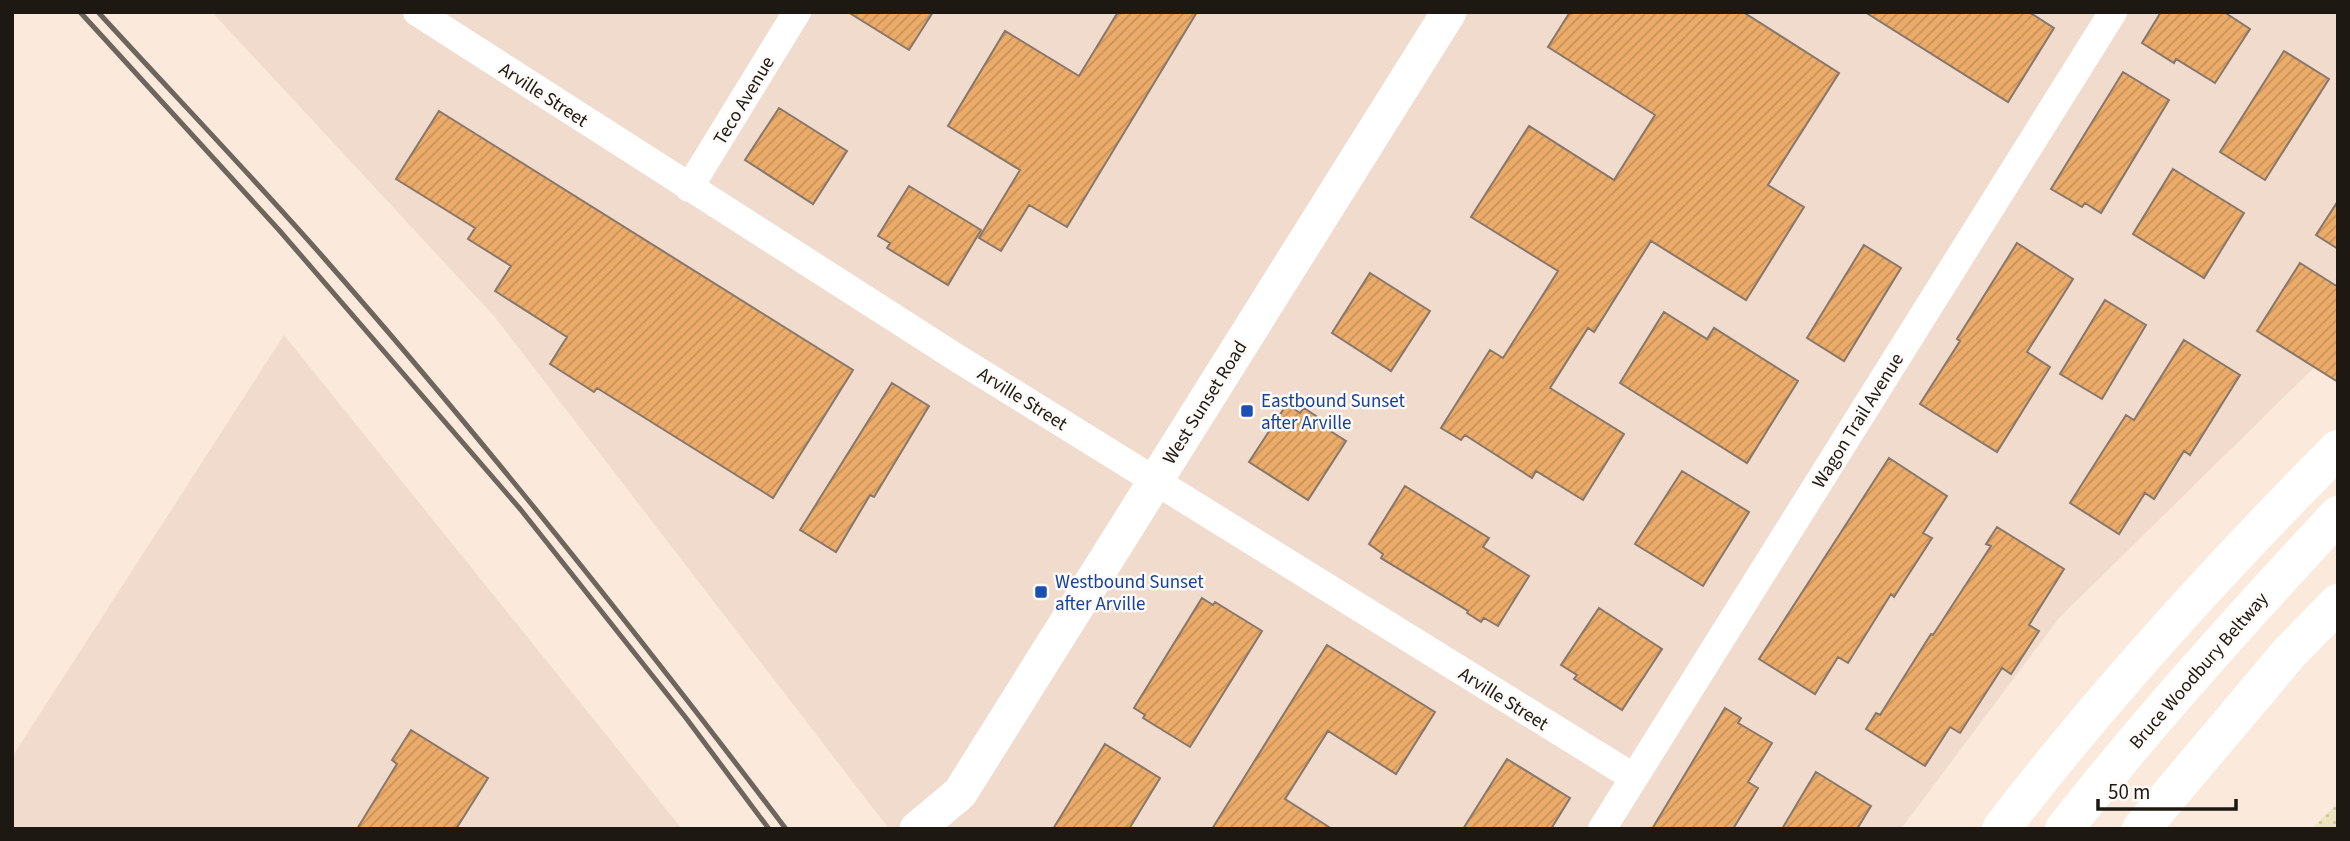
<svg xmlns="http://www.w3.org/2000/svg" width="2350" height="841" font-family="'Source Sans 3',sans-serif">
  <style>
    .industrial { fill: #f0dbcd }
    .sand { fill: url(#sand-dots) }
    .building { fill: url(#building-hatch); stroke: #87786b; stroke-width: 2 }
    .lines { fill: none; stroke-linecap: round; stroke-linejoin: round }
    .minor { stroke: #fff; stroke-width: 28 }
    .major { stroke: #fff; stroke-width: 35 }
    .highway { stroke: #fff; stroke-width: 38 }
    .rail { stroke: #6e655c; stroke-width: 5 }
    .transit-dot { fill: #1a4fb4; stroke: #fdfaf7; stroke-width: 2.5 }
    .labels { text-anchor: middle; stroke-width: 5; stroke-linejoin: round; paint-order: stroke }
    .street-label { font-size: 19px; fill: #1d1812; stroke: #fdfaf7 }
    .transit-label { font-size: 19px; fill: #164399; stroke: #fdfaf7; text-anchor: start }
  </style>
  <defs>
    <pattern id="sand-dots" width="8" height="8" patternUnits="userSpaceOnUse" patternTransform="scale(1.75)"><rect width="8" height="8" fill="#eee4bf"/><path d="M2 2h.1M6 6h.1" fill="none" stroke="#ccc3a3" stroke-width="1.8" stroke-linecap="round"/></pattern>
    <pattern id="building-hatch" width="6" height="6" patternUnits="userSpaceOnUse" patternTransform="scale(1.75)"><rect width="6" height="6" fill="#ebab69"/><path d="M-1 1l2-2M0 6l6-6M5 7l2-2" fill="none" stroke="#c9925a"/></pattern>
  </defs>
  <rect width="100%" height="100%" fill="#fbeadb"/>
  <path class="industrial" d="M 212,12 L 2338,12 L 2338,344 L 2059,618 L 1901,829 L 889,829 L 494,316 Z
    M 284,335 L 682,829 L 12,829 L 12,757 Z"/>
  <path class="sand" d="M 2338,803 L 2338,829 L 2311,829 Z"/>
  <path class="building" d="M 848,12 L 933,12 L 909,50 Z
    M 1118,12 L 1197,12 L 1067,227 L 1029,205 L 1001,251 L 979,238 L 1020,170 L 948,126 L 1005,31 L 1079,76 Z
    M 1570,12 L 1743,12 L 1839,73 L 1768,185 L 1804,207 L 1746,300 L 1651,241 L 1594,332 L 1588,328 L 1550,388 L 1624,434 L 1583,500 L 1536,471 L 1532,478 L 1465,435 L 1461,440 L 1441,428 L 1490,350 L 1503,358 L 1558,271 L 1471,217 L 1529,126 L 1614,180 L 1655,115 L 1548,47 Z
    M 1865,12 L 2029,12 L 2054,28 L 2008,102 Z
    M 2161,12 L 2224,12 L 2250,29 L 2215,83 L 2176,59 L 2174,63 L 2142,43 Z
    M 2284,51 L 2329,79 L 2265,180 L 2220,152 Z
    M 2123,72 L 2169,100 L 2101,213 L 2085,203 L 2082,207 L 2051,189 Z
    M 779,108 L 847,151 L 813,204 L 745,160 Z
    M 439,111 L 853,370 L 773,498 L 597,388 L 594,392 L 550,364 L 567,337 L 495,291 L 511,266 L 468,239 L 475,228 L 396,179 Z
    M 2173,169 L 2244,213 L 2204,278 L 2133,234 Z
    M 909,186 L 981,230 L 948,285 L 887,248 L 890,243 L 878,236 Z
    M 2338,201 L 2338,249 L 2316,235 Z
    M 2017,243 L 2073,279 L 2027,352 L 2050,367 L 1997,452 L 1920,404 L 1960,341 L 1957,339 Z
    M 1864,245 L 1901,268 L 1844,361 L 1807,338 Z
    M 2300,263 L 2338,287 L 2338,382 L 2257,331 Z
    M 1370,273 L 1430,311 L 1391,371 L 1332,333 Z
    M 2105,300 L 2146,325 L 2102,399 L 2060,374 Z
    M 1664,312 L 1707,339 L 1714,328 L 1798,381 L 1747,463 L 1620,383 Z
    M 2184,340 L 2240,375 L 2190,455 L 2184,451 L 2154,499 L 2145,493 L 2119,534 L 2070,503 L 2126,415 L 2134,420 Z
    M 892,383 L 929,406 L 874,497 L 870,495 L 836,552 L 800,530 Z
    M 1287,404 L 1300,413 L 1304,408 L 1316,416 L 1313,420 L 1346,441 L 1308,500 L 1249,462 Z
    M 1889,458 L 1947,496 L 1923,533 L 1932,538 L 1894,597 L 1891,594 L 1848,663 L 1838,657 L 1815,694 L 1759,659 Z
    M 1682,471 L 1749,512 L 1703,586 L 1635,544 Z
    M 1405,486 L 1489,538 L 1483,547 L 1529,576 L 1498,626 L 1484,618 L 1481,622 L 1467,613 L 1468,611 L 1381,558 L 1383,554 L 1369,544 Z
    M 1997,527 L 2064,569 L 2029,625 L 2039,631 L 2011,674 L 2002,668 L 1960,733 L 1950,727 L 1925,766 L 1866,729 L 1876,713 L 1880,715 L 1931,634 L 1933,635 L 1991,546 L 1986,544 Z
    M 1202,598 L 1213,605 L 1215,602 L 1262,631 L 1190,747 L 1143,718 L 1145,715 L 1134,708 Z
    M 1599,608 L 1662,649 L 1622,710 L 1574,679 L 1577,675 L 1561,665 Z
    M 1327,645 L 1435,712 L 1396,774 L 1328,731 L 1285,799 L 1332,829 L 1212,829 Z
    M 1725,708 L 1741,718 L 1738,723 L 1772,743 L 1748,782 L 1758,788 L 1733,829 L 1652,829 Z
    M 411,730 L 488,778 L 456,829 L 357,829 L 397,764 L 392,760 Z
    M 1105,744 L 1160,778 L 1129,829 L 1053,829 Z
    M 1507,759 L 1570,798 L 1551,829 L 1463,829 Z
    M 1816,772 L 1871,806 L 1857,829 L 1782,829 Z"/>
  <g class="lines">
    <path class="minor" d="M 417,12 L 957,358 L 1633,777
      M 689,188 L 797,12
      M 1602,829 L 2113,12"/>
    <path class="major" d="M 917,829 L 960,793 L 1449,12"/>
    <path class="highway" d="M 2001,829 C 2104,694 2219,569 2338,449
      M 2064,829 C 2150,720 2243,617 2338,515
      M 2141,829 L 2290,652 L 2338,603"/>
    <path class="rail" d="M 80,12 L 279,230 L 521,510 L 686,718 L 769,829
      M 98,12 C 173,94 250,174 323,257 C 485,441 638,634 786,829"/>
  </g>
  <g class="transit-dot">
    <rect x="1240" y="404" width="14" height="14" rx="3.5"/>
    <rect x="1034" y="585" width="14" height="14" rx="3.5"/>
  </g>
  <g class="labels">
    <g class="street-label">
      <text transform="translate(544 94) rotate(33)" y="7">Arville Street</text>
      <text transform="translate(743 100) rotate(-59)" y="7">Teco Avenue</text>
      <text transform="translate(1023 398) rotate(32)" y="7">Arville Street</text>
      <text transform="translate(1204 402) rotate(-58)" y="7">West Sunset Road</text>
      <text transform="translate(1857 420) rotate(-58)" y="7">Wagon Trail Avenue</text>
      <text transform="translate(2198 670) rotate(-49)" y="7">Bruce Woodbury Beltway</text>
      <text transform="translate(1504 698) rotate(32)" y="7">Arville Street</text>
    </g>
    <g class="transit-label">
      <text x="1261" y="407">Eastbound Sunset<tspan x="1261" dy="22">after Arville</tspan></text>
      <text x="1055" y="588">Westbound Sunset<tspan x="1055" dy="22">after Arville</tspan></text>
    </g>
  </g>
  <rect width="2350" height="841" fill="none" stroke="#1d1812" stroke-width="28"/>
  <path d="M2098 799v10h138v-10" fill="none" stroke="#1d1812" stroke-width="3.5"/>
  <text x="2108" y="799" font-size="21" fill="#1d1812" stroke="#fdfaf7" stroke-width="5" paint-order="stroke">50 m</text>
</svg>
